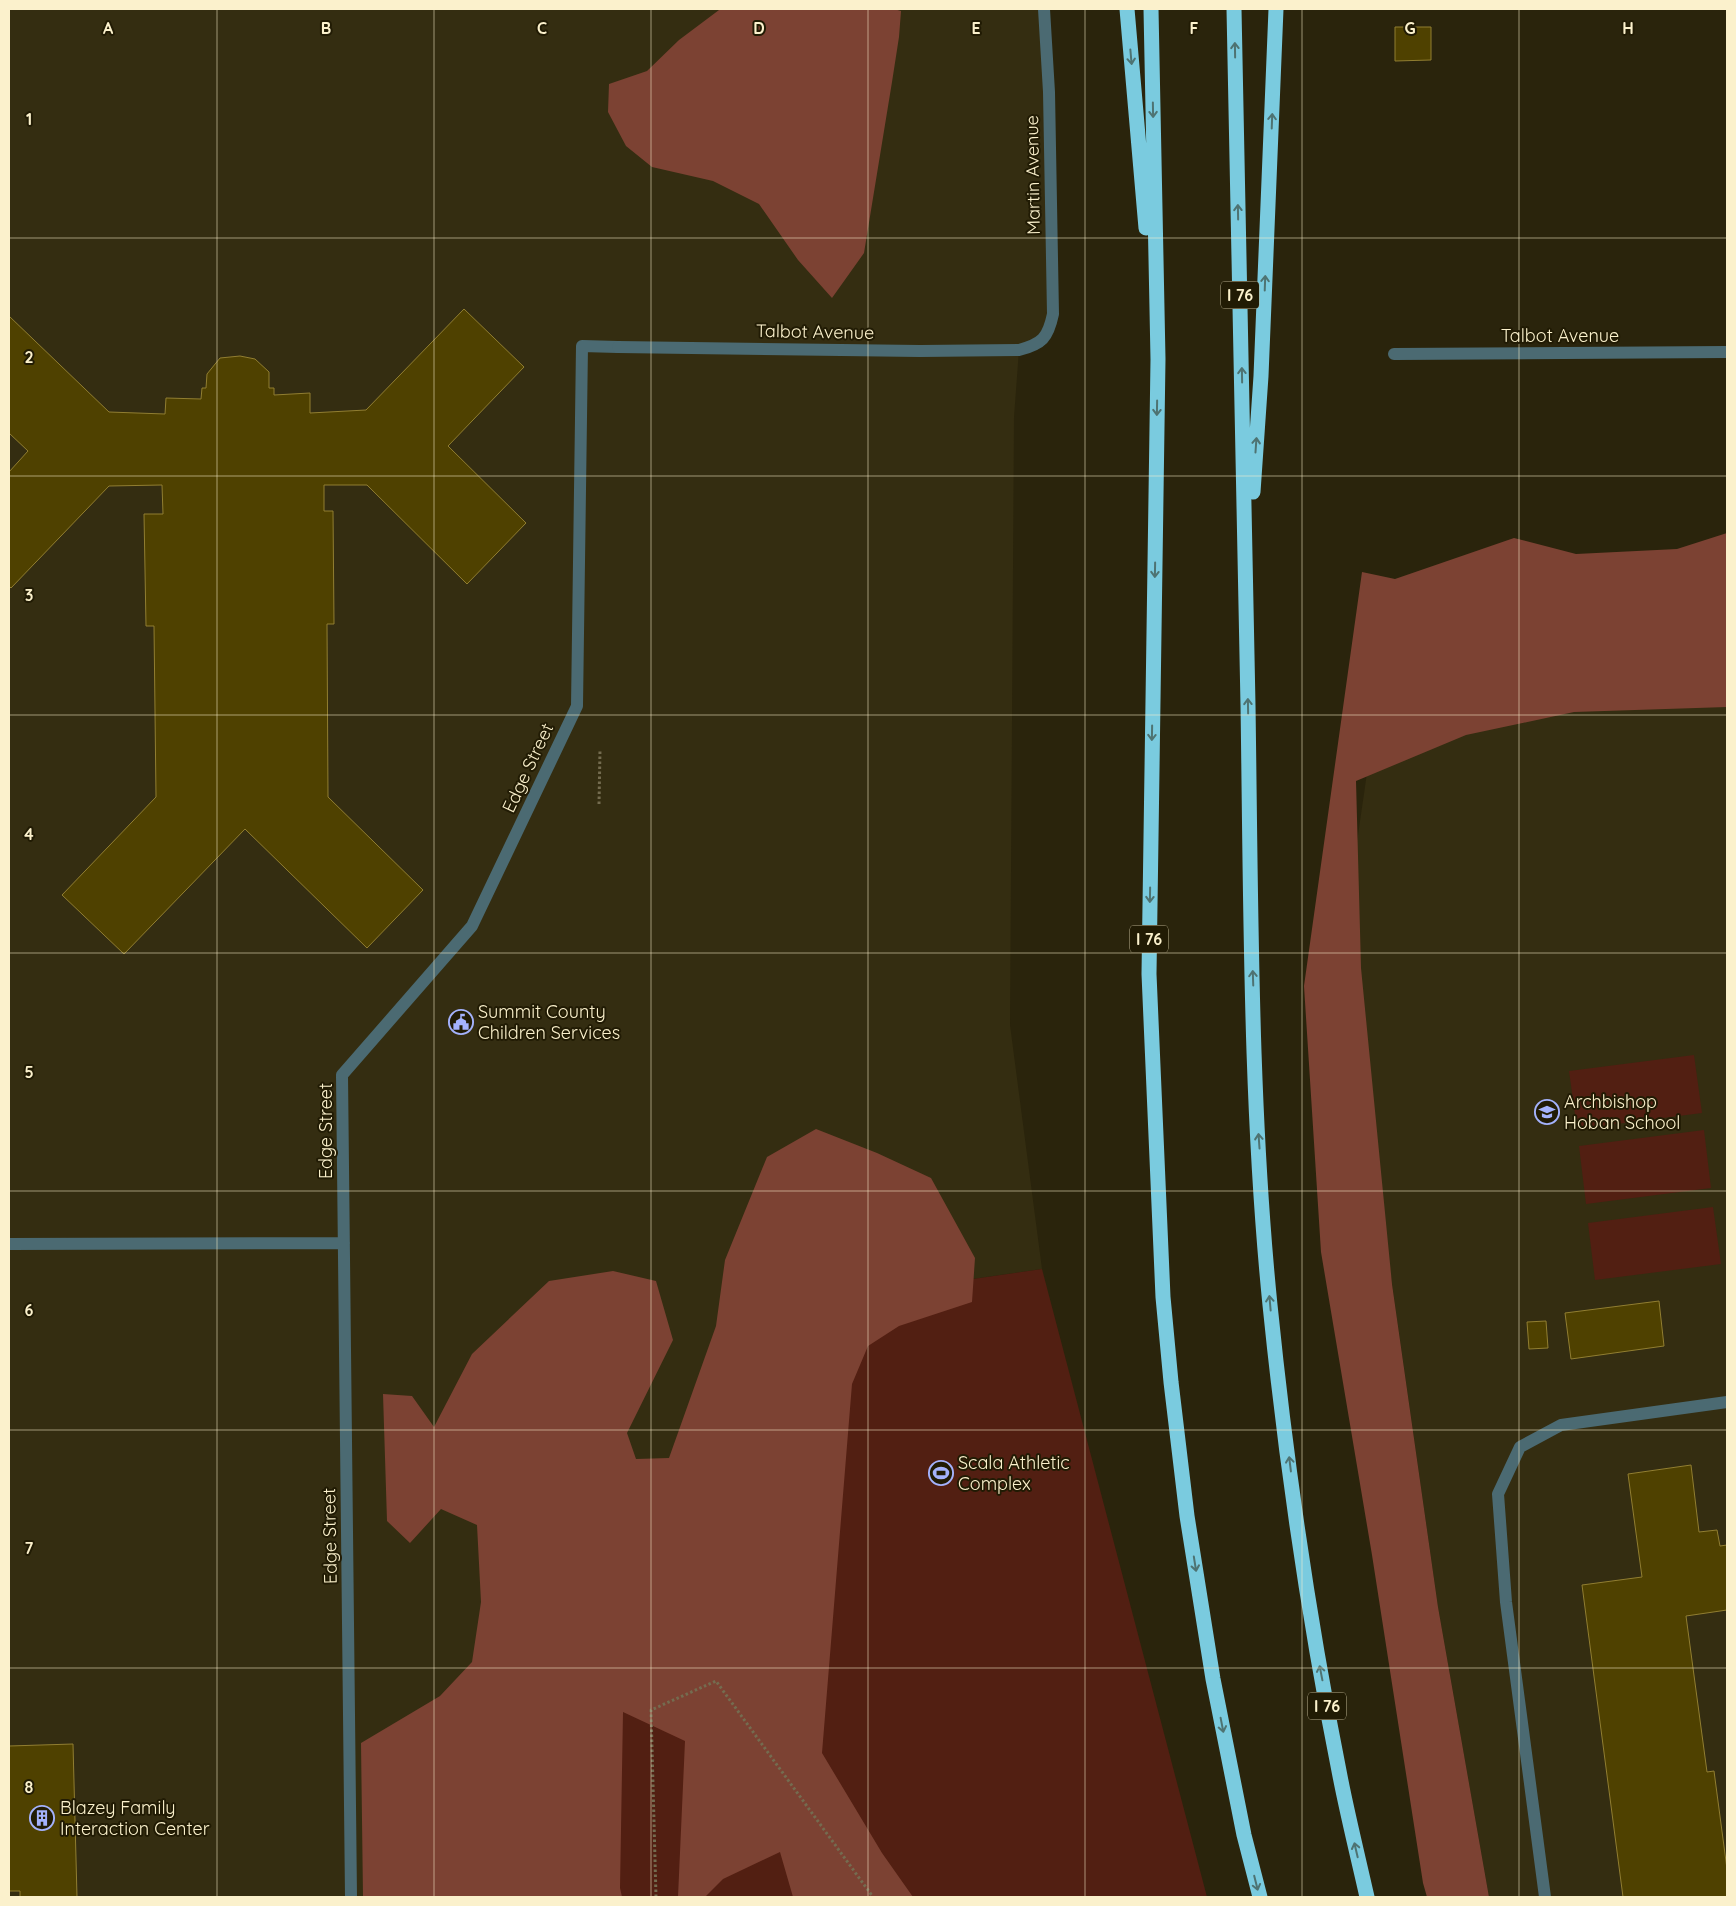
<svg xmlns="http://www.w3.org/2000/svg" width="1736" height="1906" font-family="Quicksand,sans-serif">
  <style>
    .built { fill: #342d11 }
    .green { fill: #521f12 }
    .forest { fill: #7c4233 }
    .building { fill: #4f4100; stroke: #917e31 }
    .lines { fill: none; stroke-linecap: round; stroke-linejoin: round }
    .path { stroke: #746c50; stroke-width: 3; stroke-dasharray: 2.5 2.5; stroke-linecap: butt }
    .lane { stroke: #4b6a72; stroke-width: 12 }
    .street { stroke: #4b6a72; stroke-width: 12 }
    .highway { stroke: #7acbdf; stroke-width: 15 }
    .oneway { stroke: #4e7372 }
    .grid { fill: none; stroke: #fbf1cc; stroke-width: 1; stroke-opacity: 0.55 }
    .labels { text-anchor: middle; stroke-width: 4; stroke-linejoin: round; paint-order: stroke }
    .shield { fill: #211b04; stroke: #bab190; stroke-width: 1 }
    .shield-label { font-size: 16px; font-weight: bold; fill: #fbf1cc }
    .street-label { font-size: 18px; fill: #fbf1cc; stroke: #211b04 }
    .poi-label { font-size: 18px; fill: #fbf1cc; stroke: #211b04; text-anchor: start }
    .grid-label { font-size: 16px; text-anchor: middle; font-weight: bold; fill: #fbf1cc; stroke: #211b04; stroke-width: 4; stroke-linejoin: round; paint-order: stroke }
  </style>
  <rect width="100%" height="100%" fill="#2a240c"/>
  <path class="built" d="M 9,9 L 1044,9 L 1050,328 L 1019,350 L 1014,417 L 1010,1025 L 1042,1269 L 806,1303 L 569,1897 L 9,1897 Z
    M 1395,579 L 1727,586 L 1727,1897 L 1489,1897 L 1438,1607 L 1343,939 Z"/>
  <path class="green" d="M 1694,1055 L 1702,1113 L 1577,1129 L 1569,1071 Z
    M 1704,1130 L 1711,1188 L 1586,1204 L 1579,1146 Z
    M 1713,1207 L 1721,1264 L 1595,1280 L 1588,1223 Z
    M 1042,1269 L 1207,1897 L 569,1897 L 564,1645 L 806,1303 Z"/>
  <path class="forest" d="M 729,9 L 894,9 L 901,11 L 899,37 L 892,82 L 864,253 L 832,298 L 798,260 L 759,204 L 713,181 L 652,167 L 626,146 L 608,112 L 609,84 L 647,71 L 679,40 L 719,10 Z
    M 1727,533 L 1727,707 L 1574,712 L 1466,735 L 1356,781 L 1361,968 L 1392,1284 L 1438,1607 L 1489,1897 L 1427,1897 L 1423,1883 L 1372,1555 L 1321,1252 L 1304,986 L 1362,572 L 1395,579 L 1514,538 L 1576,554 L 1677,549 Z
    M 816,1129 L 877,1153 L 931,1178 L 975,1258 L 972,1302 L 899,1326 L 868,1346 L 852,1384 L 822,1753 L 882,1853 L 913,1897 L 793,1897 L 780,1852 L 723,1879 L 705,1897 L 678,1897 L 685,1741 L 623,1712 L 620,1888 L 622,1897 L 363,1897 L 361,1743 L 440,1696 L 472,1662 L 481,1602 L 477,1525 L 441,1509 L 410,1543 L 387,1521 L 383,1394 L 412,1396 L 434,1427 L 472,1354 L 549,1281 L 613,1271 L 656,1281 L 673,1340 L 627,1433 L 636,1459 L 669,1458 L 716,1326 L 725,1260 L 767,1157 Z"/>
  <path class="building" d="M 1395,27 L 1431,27 L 1431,60 L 1395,61 Z
    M 464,309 L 524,367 L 448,446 L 526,523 L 467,584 L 367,485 L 324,485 L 324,511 L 333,511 L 334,624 L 327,624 L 328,797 L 423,890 L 367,948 L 245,829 L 124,954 L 62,895 L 156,797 L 154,626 L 146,626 L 144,514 L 163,514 L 162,485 L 109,486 L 11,588 L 9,586 L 9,472 L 28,451 L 9,433 L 9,316 L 109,412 L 165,414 L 166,398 L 201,399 L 202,388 L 206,388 L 207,374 L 220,358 L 240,356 L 255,359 L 269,372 L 269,388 L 274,388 L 274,395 L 310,393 L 310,413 L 366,410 Z
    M 1659,1301 L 1664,1346 L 1571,1359 L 1565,1313 Z
    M 1546,1321 L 1548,1348 L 1529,1349 L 1527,1322 Z
    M 1691,1465 L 1699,1532 L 1717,1530 L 1720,1546 L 1727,1545 L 1727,1610 L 1686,1616 L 1707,1772 L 1714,1771 L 1727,1869 L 1727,1897 L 1623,1897 L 1582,1585 L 1642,1577 L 1628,1474 Z
    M 73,1744 L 77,1897 L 20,1897 L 20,1891 L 9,1891 L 9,1746 Z"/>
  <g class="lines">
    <path class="path" d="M 599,804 L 600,750
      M 656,1897 L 651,1710 L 716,1681 L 873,1897"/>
    <path class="lane" d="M 9,1244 L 344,1243
      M 351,1897 L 342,1075 L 472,926 L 577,706 L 582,346 L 618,347
      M 1545,1897 L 1506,1602 L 1498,1494 L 1520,1447 L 1561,1425 L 1727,1402"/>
    <path class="street" d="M 618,347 L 920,351 L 1019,350 C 1042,344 1048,338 1053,314 L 1049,92 L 1044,9
      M 1394,354 L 1727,352"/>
    <path class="highway" d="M 1127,9 L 1146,228
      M 1151,9 L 1158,359 L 1149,974 L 1163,1297 L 1171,1382 L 1187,1516 L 1213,1679 L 1244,1835 L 1260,1897
      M 1234,9 C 1240,241 1245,473 1248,705 C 1251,905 1250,1106 1270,1305 C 1286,1463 1309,1621 1340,1776 C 1348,1817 1358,1857 1367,1897
      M 1253,492 L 1261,376 L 1276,9"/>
  </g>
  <defs><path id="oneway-shaft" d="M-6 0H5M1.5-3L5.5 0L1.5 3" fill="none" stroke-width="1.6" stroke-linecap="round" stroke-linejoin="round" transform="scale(1.25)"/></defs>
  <g class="oneway">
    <use href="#oneway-shaft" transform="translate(1235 50) rotate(-91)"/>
    <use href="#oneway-shaft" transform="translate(1131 57) rotate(85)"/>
    <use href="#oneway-shaft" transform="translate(1153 110) rotate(89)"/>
    <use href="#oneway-shaft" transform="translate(1272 121) rotate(-88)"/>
    <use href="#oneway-shaft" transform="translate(1238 212) rotate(-91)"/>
    <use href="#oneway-shaft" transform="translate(1265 283) rotate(-88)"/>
    <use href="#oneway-shaft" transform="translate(1242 375) rotate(-91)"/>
    <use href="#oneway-shaft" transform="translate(1157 408) rotate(91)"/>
    <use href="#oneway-shaft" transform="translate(1256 445) rotate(-86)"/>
    <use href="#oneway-shaft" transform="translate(1155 570) rotate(91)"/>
    <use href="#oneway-shaft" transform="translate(1248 706) rotate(-91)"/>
    <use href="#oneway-shaft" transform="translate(1152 733) rotate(91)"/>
    <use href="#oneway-shaft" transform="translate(1150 895) rotate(91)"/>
    <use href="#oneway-shaft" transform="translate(1253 978) rotate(-92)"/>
    <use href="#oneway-shaft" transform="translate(1259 1141) rotate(-94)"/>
    <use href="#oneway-shaft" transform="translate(1270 1303) rotate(-95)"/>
    <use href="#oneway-shaft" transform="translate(1290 1464) rotate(-97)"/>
    <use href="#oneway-shaft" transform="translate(1195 1564) rotate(81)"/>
    <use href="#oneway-shaft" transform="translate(1321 1673) rotate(-101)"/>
    <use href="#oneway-shaft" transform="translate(1222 1725) rotate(79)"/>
    <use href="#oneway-shaft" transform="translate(1356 1850) rotate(-103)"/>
    <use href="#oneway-shaft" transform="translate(1256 1883) rotate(76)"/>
  </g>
  <path class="grid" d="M 217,9 L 217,1897M 434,9 L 434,1897M 651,9 L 651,1897M 868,9 L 868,1897M 1085,9 L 1085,1897M 1302,9 L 1302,1897M 1519,9 L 1519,1897M 9,238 L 1727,238M 9,476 L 1727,476M 9,715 L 1727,715M 9,953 L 1727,953M 9,1191 L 1727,1191M 9,1430 L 1727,1430M 9,1668 L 1727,1668"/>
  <defs>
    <symbol id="civic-ring" viewBox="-11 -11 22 22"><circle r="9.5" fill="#211b04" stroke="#a4b2fc" stroke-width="1.5"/><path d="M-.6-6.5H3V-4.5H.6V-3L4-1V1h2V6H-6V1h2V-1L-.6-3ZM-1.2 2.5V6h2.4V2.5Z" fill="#a4b2fc"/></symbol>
    <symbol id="school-ring" viewBox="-11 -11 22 22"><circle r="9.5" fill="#211b04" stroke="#a4b2fc" stroke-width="1.5"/><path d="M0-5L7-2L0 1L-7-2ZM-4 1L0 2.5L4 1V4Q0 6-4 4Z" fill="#a4b2fc"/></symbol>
    <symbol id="stadium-ring" viewBox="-11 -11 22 22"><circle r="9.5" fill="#211b04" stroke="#a4b2fc" stroke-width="1.5"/><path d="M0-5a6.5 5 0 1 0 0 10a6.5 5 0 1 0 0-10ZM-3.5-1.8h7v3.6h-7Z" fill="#a4b2fc"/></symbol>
    <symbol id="building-ring" viewBox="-11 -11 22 22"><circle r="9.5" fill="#211b04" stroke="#a4b2fc" stroke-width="1.5"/><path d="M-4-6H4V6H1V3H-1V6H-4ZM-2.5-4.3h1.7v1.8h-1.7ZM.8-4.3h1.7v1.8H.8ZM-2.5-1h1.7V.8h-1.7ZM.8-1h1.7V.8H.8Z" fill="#a4b2fc"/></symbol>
  </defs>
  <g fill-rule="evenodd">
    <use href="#civic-ring" x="447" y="1008" width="28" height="28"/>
    <use href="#school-ring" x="1533" y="1098" width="28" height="28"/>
    <use href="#stadium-ring" x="927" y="1459" width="28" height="28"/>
    <use href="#building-ring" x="28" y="1804" width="28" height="28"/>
  </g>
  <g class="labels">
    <g class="shield">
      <rect x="1221" y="281.5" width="38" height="27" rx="4"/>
      <rect x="1130" y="925.5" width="38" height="27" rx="4"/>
      <rect x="1308" y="1692.5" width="38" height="27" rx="4"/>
    </g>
    <g class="shield-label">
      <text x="1240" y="301">I 76</text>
      <text x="1149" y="945">I 76</text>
      <text x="1327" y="1712">I 76</text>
    </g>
    <g class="street-label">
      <text transform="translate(1033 175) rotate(-91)" y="6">Martin Avenue</text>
      <text transform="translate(815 332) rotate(1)" y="6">Talbot Avenue</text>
      <text x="1560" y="342">Talbot Avenue</text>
      <text transform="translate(528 768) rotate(-65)" y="6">Edge Street</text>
      <text transform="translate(326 1131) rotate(-90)" y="6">Edge Street</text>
      <text transform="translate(330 1536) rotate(-91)" y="6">Edge Street</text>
    </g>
    <g class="poi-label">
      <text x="478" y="1018">Summit County<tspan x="478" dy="21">Children Services</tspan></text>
      <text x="1564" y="1108">Archbishop<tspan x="1564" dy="21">Hoban School</tspan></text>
      <text x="958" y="1469">Scala Athletic<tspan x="958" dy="21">Complex</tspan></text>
      <text x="60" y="1814">Blazey Family<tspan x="60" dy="21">Interaction Center</tspan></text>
    </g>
  </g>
  <g class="grid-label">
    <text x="108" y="34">A</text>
    <text x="326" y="34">B</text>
    <text x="542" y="34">C</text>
    <text x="759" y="34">D</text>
    <text x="976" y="34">E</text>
    <text x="1194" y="34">F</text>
    <text x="1410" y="34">G</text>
    <text x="1628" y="34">H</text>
    <text x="29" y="125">1</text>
    <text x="29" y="363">2</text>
    <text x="29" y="601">3</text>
    <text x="29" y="840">4</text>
    <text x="29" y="1078">5</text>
    <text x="29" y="1316">6</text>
    <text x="29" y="1554">7</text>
    <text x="29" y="1793">8</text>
  </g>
  <rect width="1736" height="1906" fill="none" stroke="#fbf1cc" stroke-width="20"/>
</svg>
